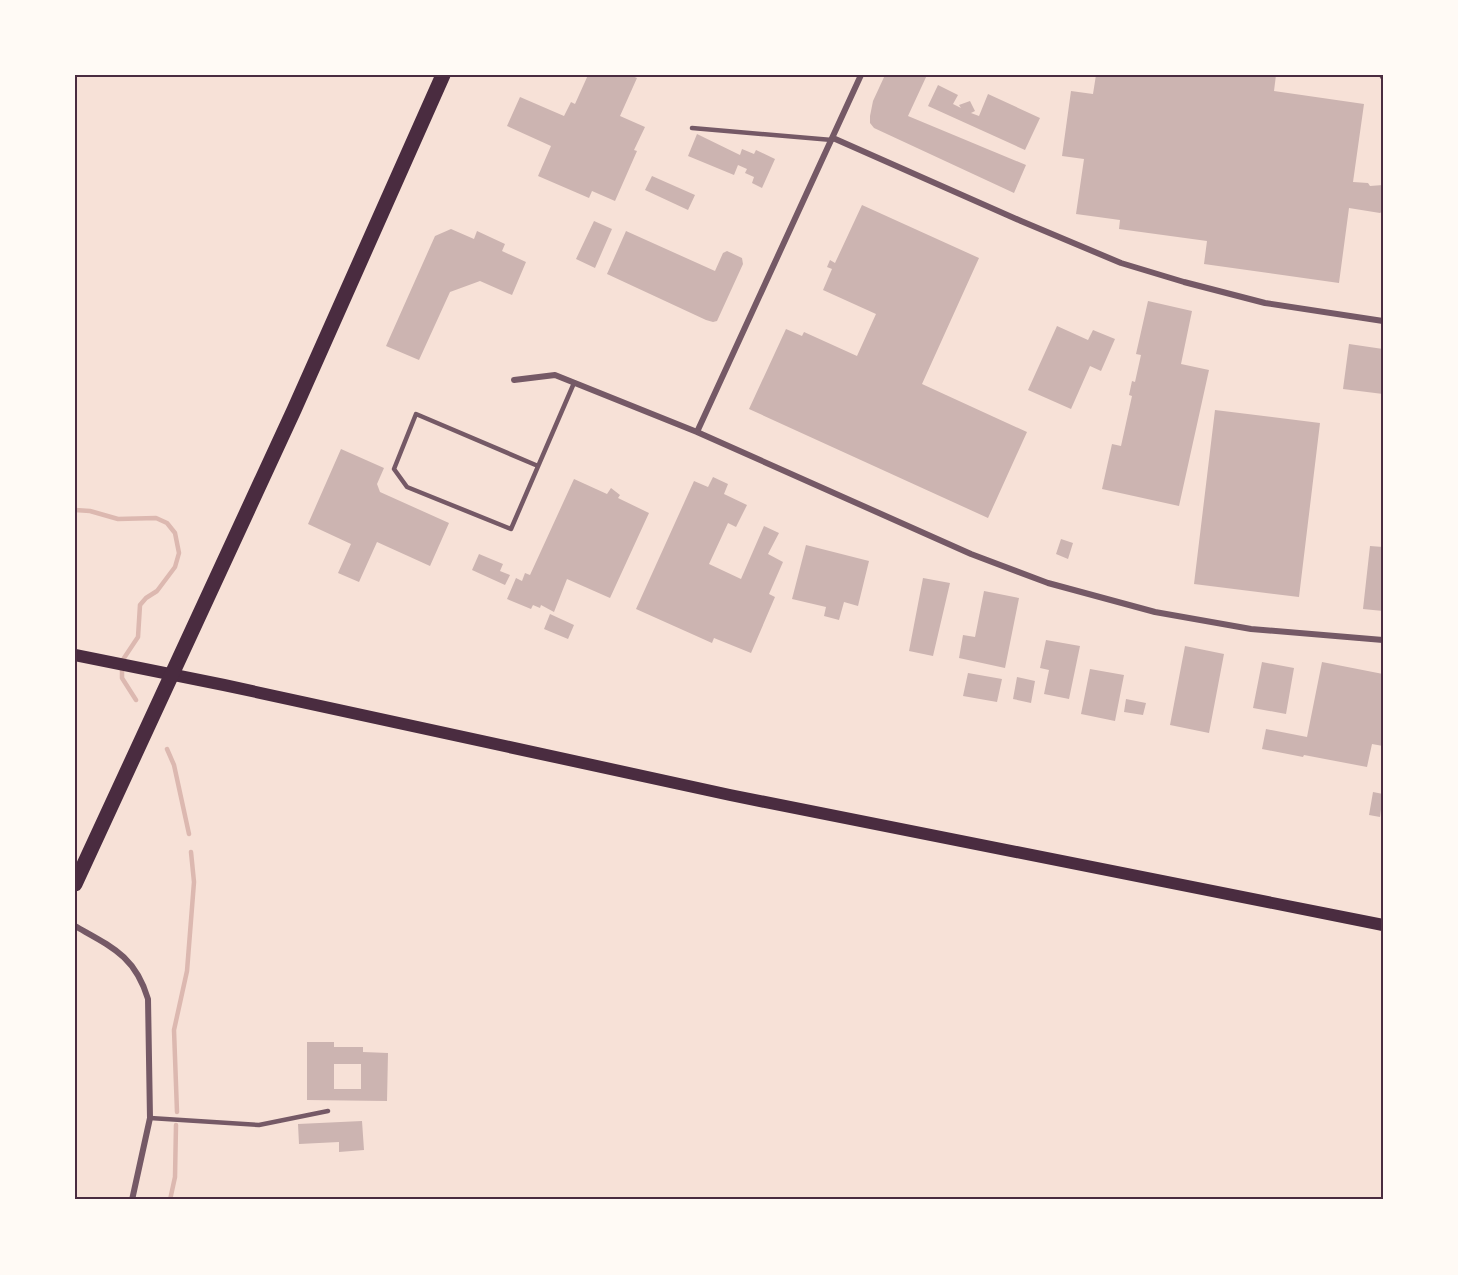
<svg xmlns="http://www.w3.org/2000/svg" width="1458" height="1275" font-family="'Roboto Condensed',sans-serif">
  <style>
    .lines { fill: none; stroke-linecap: round; stroke-linejoin: round }
    .stream { stroke: #dcb8b0; stroke-width: 4.5 }
    .building { fill: #ccb4b1; fill-rule: evenodd }
    .service { stroke: #755966; stroke-width: 4.5 }
    .minor { stroke: #755966; stroke-width: 6 }
    .secondary { stroke: #4a2c40; stroke-width: 12 }
    .primary { stroke: #4a2c40; stroke-width: 15 }
    .neatline { fill: none; stroke: #4a2c40; stroke-width: 2 }
  </style>
  <rect width="100%" height="100%" fill="#f7e1d7"/>
  <g class="lines">
    <path class="stream" d="M 75,510 L 90,511 L 118,519 L 156,518 L 167,523 L 175,533 L 179,553 L 175,567 L 157,591 L 146,598 L 140,605 L 138,637 L 122,661 L 122,678 L 136,700
      M 167,749 L 174,765 L 189,834
      M 177,1112 L 174,1030 L 187,971 L 194,882 L 191,852
      M 170,1200 L 175,1177 L 176,1125"/>
  </g>
  <path class="building" d="M 588,75 L 630,75 L 637,78 L 620,116 L 645,127 L 634,150 L 637,151 L 615,201 L 592,191 L 589,198 L 538,176 L 551,146 L 507,126 L 520,97 L 564,116 L 571,102 L 575,104 Z
    M 885,75 L 927,75 L 908,116 L 1026,165 L 1014,193 L 874,128 L 870,123 L 870,116 L 873,101 Z
    M 1096,75 L 1276,75 L 1274,91 L 1364,104 L 1353,182 L 1368,183 L 1370,186 L 1383,185 L 1383,211 L 1380,213 L 1349,208 L 1339,283 L 1204,264 L 1207,241 L 1119,229 L 1120,220 L 1076,214 L 1084,159 L 1062,156 L 1071,91 L 1093,94 Z
    M 938,85 L 958,95 L 953,104 L 961,108 L 959,105 L 970,101 L 975,111 L 971,113 L 979,116 L 988,94 L 1040,118 L 1025,150 L 928,106 Z
    M 697,134 L 740,155 L 742,149 L 754,154 L 756,150 L 775,159 L 762,188 L 752,183 L 754,177 L 745,173 L 747,169 L 738,165 L 734,175 L 688,156 Z
    M 652,176 L 695,195 L 688,210 L 645,190 Z
    M 862,205 L 979,258 L 922,384 L 1027,432 L 988,518 L 749,409 L 786,329 L 802,336 L 804,332 L 857,356 L 876,314 L 823,290 L 832,269 L 827,267 L 830,260 L 835,263 Z
    M 594,221 L 612,229 L 595,268 L 576,259 Z
    M 451,229 L 474,239 L 477,231 L 505,244 L 502,251 L 526,262 L 512,295 L 480,281 L 450,292 L 419,360 L 386,346 L 435,236 Z
    M 626,231 L 715,271 L 723,253 L 727,251 L 742,258 L 743,264 L 717,321 L 713,322 L 706,320 L 607,274 Z
    M 1148,301 L 1192,311 L 1181,364 L 1209,370 L 1179,506 L 1102,489 L 1112,444 L 1121,446 L 1132,396 L 1129,395 L 1132,381 L 1135,382 L 1141,355 L 1136,354 Z
    M 1057,326 L 1088,340 L 1093,330 L 1115,339 L 1101,371 L 1090,366 L 1071,409 L 1028,390 Z
    M 1349,344 L 1383,349 L 1383,394 L 1343,389 Z
    M 1215,410 L 1320,423 L 1299,597 L 1194,584 Z
    M 341,449 L 384,468 L 377,484 L 380,492 L 449,523 L 430,566 L 377,542 L 359,582 L 338,573 L 351,544 L 308,524 Z
    M 713,477 L 728,484 L 724,494 L 747,505 L 736,527 L 728,523 L 709,564 L 741,579 L 764,526 L 779,533 L 768,554 L 783,562 L 769,594 L 775,597 L 751,653 L 714,638 L 712,643 L 636,609 L 694,481 L 708,487 Z
    M 574,479 L 607,494 L 611,488 L 620,495 L 618,498 L 649,513 L 610,598 L 567,579 L 554,612 L 541,605 L 540,608 L 533,605 L 531,609 L 507,599 L 516,578 L 522,581 L 525,573 L 530,575 Z
    M 1061,539 L 1073,543 L 1068,559 L 1056,554 Z
    M 806,545 L 869,561 L 858,606 L 844,602 L 839,620 L 824,616 L 826,607 L 792,599 Z
    M 1370,546 L 1383,547 L 1383,611 L 1363,609 Z
    M 479,554 L 503,564 L 500,571 L 510,575 L 505,585 L 472,570 Z
    M 923,578 L 950,583 L 933,656 L 909,651 Z
    M 984,591 L 1019,598 L 1005,668 L 959,658 L 963,635 L 975,637 Z
    M 550,614 L 574,625 L 568,639 L 544,629 Z
    M 1046,640 L 1080,646 L 1069,699 L 1044,694 L 1049,670 L 1040,668 Z
    M 1185,646 L 1224,654 L 1209,733 L 1170,725 Z
    M 1262,662 L 1294,668 L 1286,714 L 1253,708 Z
    M 1322,662 L 1383,674 L 1383,746 L 1372,744 L 1367,767 L 1304,755 L 1303,757 L 1262,749 L 1266,729 L 1307,737 Z
    M 1090,669 L 1124,675 L 1115,721 L 1081,714 Z
    M 968,673 L 1002,679 L 997,702 L 963,696 Z
    M 1017,677 L 1035,681 L 1031,703 L 1013,699 Z
    M 1126,699 L 1146,703 L 1143,715 L 1124,712 Z
    M 1373,792 L 1383,794 L 1380,817 L 1369,815 Z
    M 307,1042 L 334,1042 L 334,1047 L 363,1047 L 363,1052 L 388,1053 L 387,1101 L 307,1100 ZM 334,1064 L 361,1064 L 361,1089 L 334,1089 Z
    M 362,1121 L 364,1150 L 339,1152 L 339,1142 L 299,1144 L 298,1124 Z"/>
  <g class="lines">
    <path class="service" d="M 692,128 L 832,140
      M 538,466 L 416,414 L 394,469 L 407,487 L 511,529 L 574,383
      M 150,1118 L 259,1125 L 328,1111"/>
    <path class="minor" d="M 861,75 L 697,432 L 971,554 L 1048,583 L 1155,612 L 1251,629 L 1383,640
      M 1382,75 L 1383,77
      M 833,138 L 1021,221 L 1121,263 L 1184,282 L 1265,303 L 1383,321
      M 514,380 L 555,375 L 697,432
      M 75,926 C 112,947 135,956 148,999 L 150,1118 L 132,1200"/>
    <path class="secondary" d="M 75,655 L 224,685 L 730,795 L 1383,925"/>
    <path class="primary" d="M 75,884 L 294,410 L 443,75"/>
  </g>
  <rect width="1458" height="1275" fill="none" stroke="#fffaf5" stroke-width="153"/>
  <rect x="76" y="76" width="1306" height="1122" class="neatline"/>
</svg>
